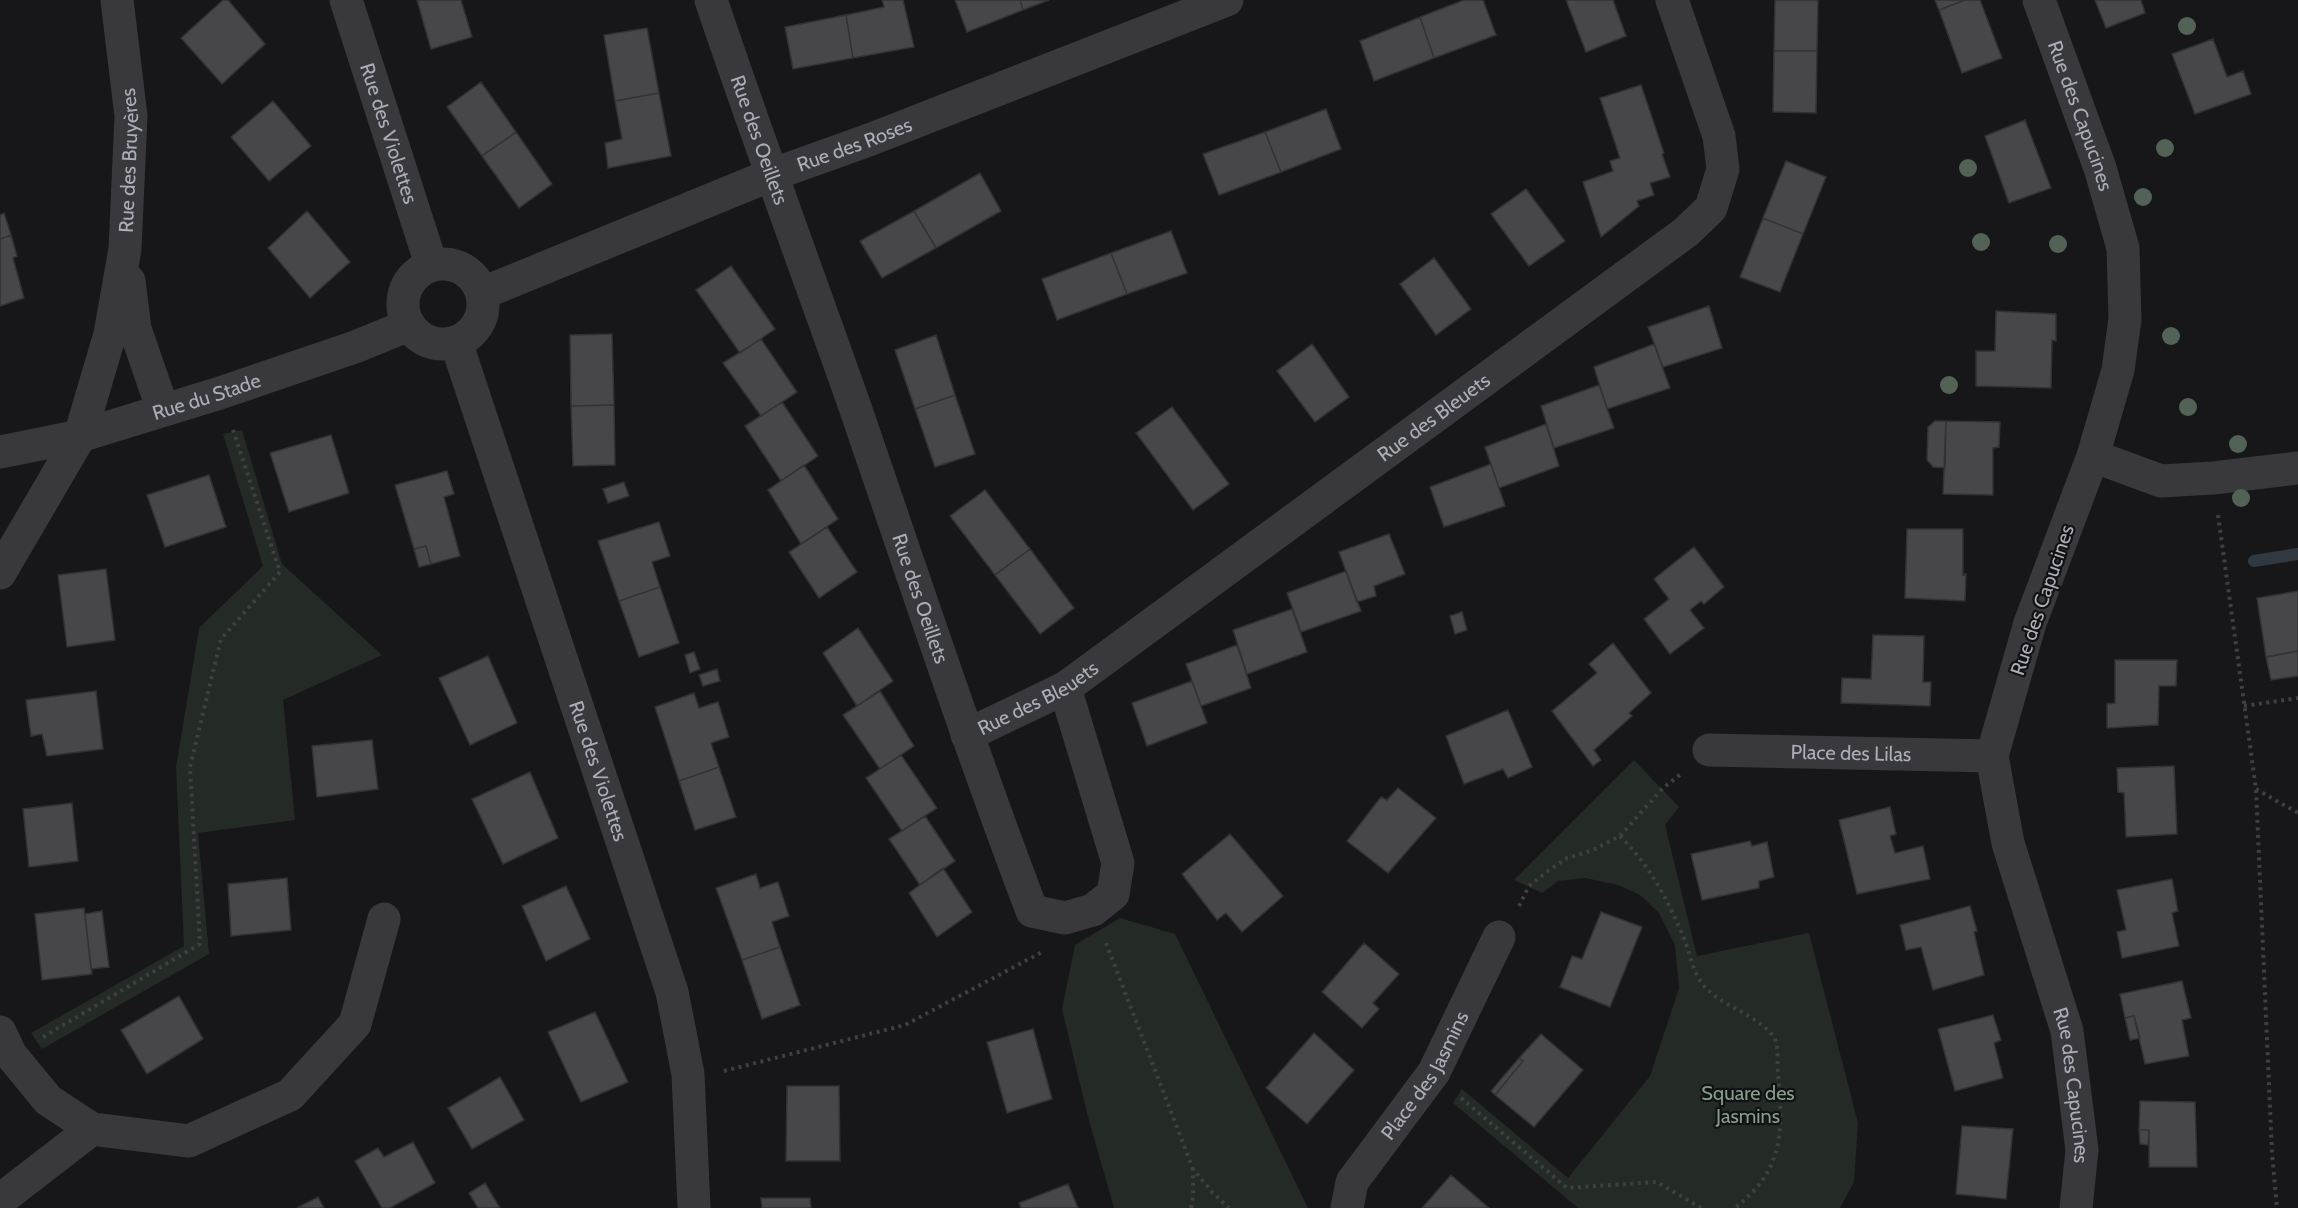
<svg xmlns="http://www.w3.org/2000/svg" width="2298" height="1208" font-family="Cabin,sans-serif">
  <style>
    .green { fill: #242a25 }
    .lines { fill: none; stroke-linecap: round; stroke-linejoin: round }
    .stream { stroke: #323840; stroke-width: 12 }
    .building { fill: #47474b; stroke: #323135; stroke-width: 1.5 }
    .path { stroke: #3f3f44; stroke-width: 4; stroke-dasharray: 3 4.5; stroke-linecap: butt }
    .minor { stroke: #39393d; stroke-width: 33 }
    .tertiary { stroke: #39393d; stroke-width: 33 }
    .tree { fill: #536257 }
    .labels { text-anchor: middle; stroke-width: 4.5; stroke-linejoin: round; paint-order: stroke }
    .street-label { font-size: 20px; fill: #abadb7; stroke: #121214 }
    .park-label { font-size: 20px; fill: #84a08a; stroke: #121214 }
  </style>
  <rect width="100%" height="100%" fill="#171719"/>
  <path class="green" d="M 242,430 L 282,564 L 382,655 L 283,700 L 295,820 L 198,833 L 209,954 L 42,1049 L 31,1033 L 184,946 L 176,767 L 199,628 L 263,566 L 223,434 Z
    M 1634,760 L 1679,807 L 1665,825 L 1697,956 L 1809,933 L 1858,1123 L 1854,1182 L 1840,1208 L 1578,1208 L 1453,1103 L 1462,1089 L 1568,1178 L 1650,1076 L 1679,988 L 1675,945 L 1659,913 L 1640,895 L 1618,885 L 1585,878 L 1558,881 L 1542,893 L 1514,880 Z
    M 1120,918 L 1175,934 L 1308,1208 L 1114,1208 L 1088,1117 L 1062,1009 L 1075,945 Z"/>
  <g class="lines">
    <path class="stream" d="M 2254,561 L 2298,554"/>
  </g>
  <path class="building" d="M 223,0 L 228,0 L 265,44 L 222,84 L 181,38 Z
    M 417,0 L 461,0 L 472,37 L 431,49 Z
    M 882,0 L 903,0 L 914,47 L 853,58 L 846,15 L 884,7 Z
    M 955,0 L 1020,0 L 1023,10 L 967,32 Z
    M 1020,0 L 1049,0 L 1023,10 Z
    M 1464,0 L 1483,0 L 1496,35 L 1434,58 L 1420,17 Z
    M 1566,0 L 1613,0 L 1626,36 L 1586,52 Z
    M 1775,0 L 1818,0 L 1817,51 L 1774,51 Z
    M 1935,0 L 1965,0 L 1939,10 Z
    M 1965,0 L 1980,0 L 2002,58 L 1962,73 L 1939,10 Z
    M 2095,0 L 2141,0 L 2145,13 L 2106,28 Z
    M 846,15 L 853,58 L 793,69 L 785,27 Z
    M 1420,17 L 1434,58 L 1374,81 L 1360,41 Z
    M 647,28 L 659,93 L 615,101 L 604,35 Z
    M 2213,39 L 2227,77 L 2243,71 L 2251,94 L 2195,114 L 2172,54 Z
    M 1774,51 L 1817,51 L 1816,113 L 1773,112 Z
    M 481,82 L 516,132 L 482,156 L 447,107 Z
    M 1641,85 L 1664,153 L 1662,154 L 1670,177 L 1650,183 L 1654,195 L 1637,201 L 1639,206 L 1601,237 L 1583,182 L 1613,171 L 1610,161 L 1620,158 L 1600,98 Z
    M 659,93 L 671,156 L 608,168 L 605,143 L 622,139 L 615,101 Z
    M 273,101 L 311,146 L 269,181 L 231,137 Z
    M 1326,109 L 1341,149 L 1281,172 L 1265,132 Z
    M 2025,120 L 2051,188 L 2009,203 L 1985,136 Z
    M 516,132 L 552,184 L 519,208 L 482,156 Z
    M 1265,132 L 1281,172 L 1219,195 L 1203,154 Z
    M 1786,161 L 1826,177 L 1803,234 L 1763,218 Z
    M 980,173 L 1001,211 L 936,248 L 914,211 Z
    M 1526,189 L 1565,241 L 1529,266 L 1491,214 Z
    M 307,211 L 350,262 L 310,298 L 268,248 Z
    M 914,211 L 936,248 L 882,278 L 860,241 Z
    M 4,213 L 11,235 L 0,239 L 0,215 Z
    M 1763,218 L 1803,234 L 1780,292 L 1740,277 Z
    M 1171,231 L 1187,273 L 1127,294 L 1111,253 Z
    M 11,235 L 17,256 L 13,258 L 24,298 L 0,306 L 0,239 Z
    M 1111,253 L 1127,294 L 1057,320 L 1042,279 Z
    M 1434,258 L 1471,309 L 1436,335 L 1400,284 Z
    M 731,266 L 775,329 L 740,353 L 696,290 Z
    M 1709,306 L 1722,348 L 1663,367 L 1648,327 Z
    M 1996,311 L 2056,314 L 2056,341 L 2052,340 L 2051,388 L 1976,386 L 1976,351 L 1995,351 Z
    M 612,334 L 614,405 L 571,406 L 570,335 Z
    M 936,335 L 955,395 L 915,409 L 895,350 Z
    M 761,339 L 797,392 L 761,416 L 723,363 Z
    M 1312,344 L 1349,397 L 1315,422 L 1277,371 Z
    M 1654,344 L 1670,388 L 1607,409 L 1594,367 Z
    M 1599,385 L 1614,428 L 1554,448 L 1541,406 Z
    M 955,395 L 975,454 L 935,467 L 915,409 Z
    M 782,402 L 818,456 L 781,481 L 745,426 Z
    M 614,405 L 615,465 L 573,466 L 571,406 Z
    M 1172,407 L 1229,484 L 1193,510 L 1136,433 Z
    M 1935,421 L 1946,421 L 1945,468 L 1933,467 L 1927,460 L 1928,427 Z
    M 1946,421 L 2000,422 L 1999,447 L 1993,448 L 1993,495 L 1943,494 Z
    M 1546,424 L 1559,466 L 1499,488 L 1485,447 Z
    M 331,435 L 349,493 L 289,512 L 270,453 Z
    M 1491,464 L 1505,506 L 1444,527 L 1430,487 Z
    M 804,465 L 838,519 L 801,544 L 768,490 Z
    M 447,471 L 454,494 L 444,497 L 460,556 L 431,564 L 426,546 L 414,549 L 395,485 Z
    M 209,475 L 226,527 L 165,547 L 147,495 Z
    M 624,482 L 629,496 L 608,503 L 603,489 Z
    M 985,490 L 1030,549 L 995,575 L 950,516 Z
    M 659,522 L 670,556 L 652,562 L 660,587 L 619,601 L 598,541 Z
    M 827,527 L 857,572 L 819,598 L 789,552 Z
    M 1907,529 L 1963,529 L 1963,575 L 1966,574 L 1965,601 L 1905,598 Z
    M 1389,534 L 1405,574 L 1374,586 L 1376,596 L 1357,602 L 1339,552 Z
    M 426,546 L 431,564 L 419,567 L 414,549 Z
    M 1694,547 L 1724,587 L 1704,604 L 1701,601 L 1690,610 L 1704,628 L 1670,654 L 1644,619 L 1669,599 L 1654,579 Z
    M 1030,549 L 1074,608 L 1040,634 L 995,575 Z
    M 106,569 L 115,640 L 67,647 L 58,575 Z
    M 1346,571 L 1361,611 L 1301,632 L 1287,593 Z
    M 660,587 L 679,643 L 639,657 L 619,601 Z
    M 2298,591 L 2298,651 L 2266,657 L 2257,598 Z
    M 1292,609 L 1307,652 L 1247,674 L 1233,630 Z
    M 1462,612 L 1467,630 L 1455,634 L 1450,616 Z
    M 858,628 L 893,681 L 857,706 L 823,653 Z
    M 1873,635 L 1924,636 L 1923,682 L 1931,682 L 1930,706 L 1841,703 L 1842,678 L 1871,679 Z
    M 1613,643 L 1651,693 L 1629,713 L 1632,716 L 1594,750 L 1601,760 L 1593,766 L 1552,711 L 1597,673 L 1589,664 Z
    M 1237,645 L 1251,688 L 1201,706 L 1186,664 Z
    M 2298,651 L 2298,676 L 2271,680 L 2266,657 Z
    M 694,652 L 700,669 L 690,673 L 685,655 Z
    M 488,656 L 517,723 L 470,745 L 439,678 Z
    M 2115,660 L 2177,660 L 2176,686 L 2159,686 L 2158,725 L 2107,728 L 2107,704 L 2115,703 Z
    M 717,669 L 720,681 L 703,686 L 699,675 Z
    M 1192,681 L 1207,723 L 1147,746 L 1132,703 Z
    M 96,691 L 103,749 L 47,756 L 42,734 L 31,736 L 26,700 Z
    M 880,691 L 914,746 L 880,769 L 843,715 Z
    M 694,693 L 699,708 L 718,702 L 729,737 L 711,743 L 719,767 L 679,781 L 655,707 Z
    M 1508,710 L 1532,767 L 1508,778 L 1503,769 L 1464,784 L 1446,736 Z
    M 372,740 L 378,789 L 317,797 L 312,746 Z
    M 901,755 L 937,808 L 902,831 L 866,778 Z
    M 2174,766 L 2177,834 L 2126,837 L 2124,793 L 2118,792 L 2117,768 Z
    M 719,767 L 736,817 L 695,830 L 679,781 Z
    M 530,772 L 558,838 L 503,864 L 472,799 Z
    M 1398,788 L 1436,818 L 1388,873 L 1347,841 L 1381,797 L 1387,800 Z
    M 72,803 L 78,861 L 29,867 L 23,809 Z
    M 1890,807 L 1896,834 L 1890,836 L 1895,853 L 1923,846 L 1930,879 L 1857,894 L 1839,820 Z
    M 925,816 L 955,861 L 920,885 L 889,839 Z
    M 1230,834 L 1283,896 L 1242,932 L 1226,913 L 1217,920 L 1182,874 Z
    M 1750,841 L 1752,846 L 1767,842 L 1774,877 L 1759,881 L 1759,888 L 1702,900 L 1691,854 Z
    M 943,868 L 972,912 L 937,937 L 909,893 Z
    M 756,874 L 760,888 L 778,882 L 789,916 L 772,922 L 780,947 L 742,960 L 716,888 Z
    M 287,878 L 291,930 L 231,936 L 228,884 Z
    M 2172,879 L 2178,911 L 2172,913 L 2179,946 L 2122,958 L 2117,932 L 2126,930 L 2117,890 Z
    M 566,886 L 590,939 L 546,961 L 522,906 Z
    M 1970,906 L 1977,931 L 1974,932 L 1984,975 L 1933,990 L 1921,947 L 1906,950 L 1900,925 Z
    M 84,908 L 92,974 L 42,980 L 35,914 Z
    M 102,911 L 109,967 L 91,969 L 85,914 Z
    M 1601,912 L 1642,927 L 1610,1007 L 1560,987 L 1572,956 L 1582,959 Z
    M 1364,943 L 1399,974 L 1373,1003 L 1379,1009 L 1362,1028 L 1322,992 Z
    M 780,947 L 800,1005 L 762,1019 L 742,960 Z
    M 2182,981 L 2191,1018 L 2182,1020 L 2189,1056 L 2145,1064 L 2134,1016 L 2125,1018 L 2120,994 Z
    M 179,996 L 203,1039 L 147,1074 L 121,1030 Z
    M 595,1012 L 628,1082 L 581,1102 L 548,1032 Z
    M 1993,1015 L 2001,1040 L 1994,1043 L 2003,1078 L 1955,1091 L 1938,1029 Z
    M 2134,1016 L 2140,1038 L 2130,1040 L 2125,1018 Z
    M 1033,1029 L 1052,1099 L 1007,1113 L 987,1042 Z
    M 1314,1033 L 1354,1070 L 1307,1124 L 1266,1088 Z
    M 1541,1034 L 1583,1070 L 1534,1127 L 1495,1095 L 1523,1061 L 1519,1058 Z
    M 1519,1058 L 1523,1061 L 1495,1095 L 1491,1091 Z
    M 500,1077 L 524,1120 L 472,1149 L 448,1108 Z
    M 787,1086 L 839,1086 L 840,1161 L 786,1161 Z
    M 2140,1101 L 2195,1102 L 2197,1167 L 2149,1167 L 2149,1130 L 2139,1130 Z
    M 1962,1126 L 2013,1129 L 2006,1199 L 1956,1194 Z
    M 2139,1130 L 2149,1130 L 2148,1145 L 2140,1144 Z
    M 413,1142 L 435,1183 L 390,1208 L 382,1208 L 355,1161 L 378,1148 L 384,1157 Z
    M 1451,1175 L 1489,1208 L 1422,1208 Z
    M 485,1183 L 500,1208 L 478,1208 L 469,1193 Z
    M 1068,1184 L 1078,1208 L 1021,1208 L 1019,1203 Z
    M 318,1197 L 324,1208 L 297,1208 Z
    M 761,1198 L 810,1198 L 811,1208 L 762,1208 Z"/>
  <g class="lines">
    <path class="path" d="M 2218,515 L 2256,789 L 2272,1153 L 2277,1208
      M 2244,706 L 2298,698
      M 2256,789 L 2298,813
      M 1620,836 C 1649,865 1667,898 1683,936 C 1690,952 1692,972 1704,986 C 1724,1008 1755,1013 1774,1037 C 1779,1045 1777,1063 1778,1073 C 1783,1130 1785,1169 1735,1208
      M 1519,906 L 1529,886 L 1548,871 L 1567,858 L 1591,851 L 1620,836 L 1663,788 L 1681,774
      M 1106,943 L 1193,1169
      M 43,1037 L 200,944 L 190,767 L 221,639 L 280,572 L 232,427
      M 724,1071 L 905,1025 L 1044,951
      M 1461,1098 L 1567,1188 L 1657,1182 L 1701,1208
      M 1191,1208 L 1193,1197 L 1193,1169 L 1212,1192 L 1229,1208"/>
    <g class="minor">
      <path id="s1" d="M 711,0 C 757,137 807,271 855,407 C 913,576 969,745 1032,911 L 1065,918 L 1093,910 L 1113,894 L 1118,863 L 1065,688"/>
      <path id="s2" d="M 2039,0 L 2100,168 L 2123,248 L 2125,319 L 2118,370 L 2093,456 L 2030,623 L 1992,756 L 2008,843 L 2067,1031 L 2082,1150 L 2076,1208"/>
      <path d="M 129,281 L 135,329 L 163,410"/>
      <path id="s3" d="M 0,452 L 80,436 L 220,393 L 355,347 L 409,325"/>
      <path d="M 2093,456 L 2161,481 L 2213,478 L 2298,468"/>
      <path id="s4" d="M 0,573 L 80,436 L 110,334 L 125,249 L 131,116 L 117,0"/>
      <path id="s5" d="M 967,735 L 1065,688 L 1686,232 L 1711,208 L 1723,169 L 1719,136 L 1672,0"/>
      <path id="s6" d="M 1709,750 L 1992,756"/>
      <path d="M 0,1032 L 11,1055 L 48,1100 L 92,1129 L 189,1141 L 290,1095 L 355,1024 L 384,919"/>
      <path d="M 0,1200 L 92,1129"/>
      <path id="s7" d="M 1347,1208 L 1352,1182 L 1434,1072 L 1499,937"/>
    </g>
    <g class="tertiary">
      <path id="s8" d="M 346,0 L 431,264"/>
      <circle cx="443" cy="304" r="40"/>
      <path id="s9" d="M 483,293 L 771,175 L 869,140 L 1227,0"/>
      <path id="s10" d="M 456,342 L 672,992 L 688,1074 L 694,1208"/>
    </g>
  </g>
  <g class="tree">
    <circle cx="2187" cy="26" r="9"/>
    <circle cx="2165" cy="148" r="9"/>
    <circle cx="1968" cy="168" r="9"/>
    <circle cx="2143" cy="197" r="9"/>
    <circle cx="1981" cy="242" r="9"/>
    <circle cx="2058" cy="244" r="9"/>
    <circle cx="2171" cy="336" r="9"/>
    <circle cx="1949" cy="385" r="9"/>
    <circle cx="2188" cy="407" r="9"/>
    <circle cx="2238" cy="444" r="9"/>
    <circle cx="2241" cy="498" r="9"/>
  </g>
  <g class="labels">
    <g class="street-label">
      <text dy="7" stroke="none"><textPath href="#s2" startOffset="123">Rue des Capucines</textPath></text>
      <text dy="7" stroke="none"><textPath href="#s8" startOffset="140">Rue des Violettes</textPath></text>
      <text dy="7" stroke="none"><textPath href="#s1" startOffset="148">Rue des Oeillets</textPath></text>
      <text dy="7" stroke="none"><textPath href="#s9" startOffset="400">Rue des Roses</textPath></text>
      <text dy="7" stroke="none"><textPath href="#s4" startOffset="440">Rue des Bruyères</textPath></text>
      <text dy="7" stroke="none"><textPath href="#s3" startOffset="214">Rue du Stade</textPath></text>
      <text dy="7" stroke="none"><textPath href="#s5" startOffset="566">Rue des Bleuets</textPath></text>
      <text dy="7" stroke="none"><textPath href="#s1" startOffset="634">Rue des Oeillets</textPath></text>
      <text transform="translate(2042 600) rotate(-71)" y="7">Rue des Capucines</text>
      <text dy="7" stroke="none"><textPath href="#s5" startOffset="80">Rue des Bleuets</textPath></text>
      <text dy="7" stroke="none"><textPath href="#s6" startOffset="142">Place des Lilas</textPath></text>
      <text dy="7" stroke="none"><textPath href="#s10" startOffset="452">Rue des Violettes</textPath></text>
      <text dy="7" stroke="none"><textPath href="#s7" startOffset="156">Place des Jasmins</textPath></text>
      <text dy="7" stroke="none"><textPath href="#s2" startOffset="1131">Rue des Capucines</textPath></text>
    </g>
    <g class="park-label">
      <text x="1748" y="1100">Square des<tspan x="1748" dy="23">Jasmins</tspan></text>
    </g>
  </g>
</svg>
